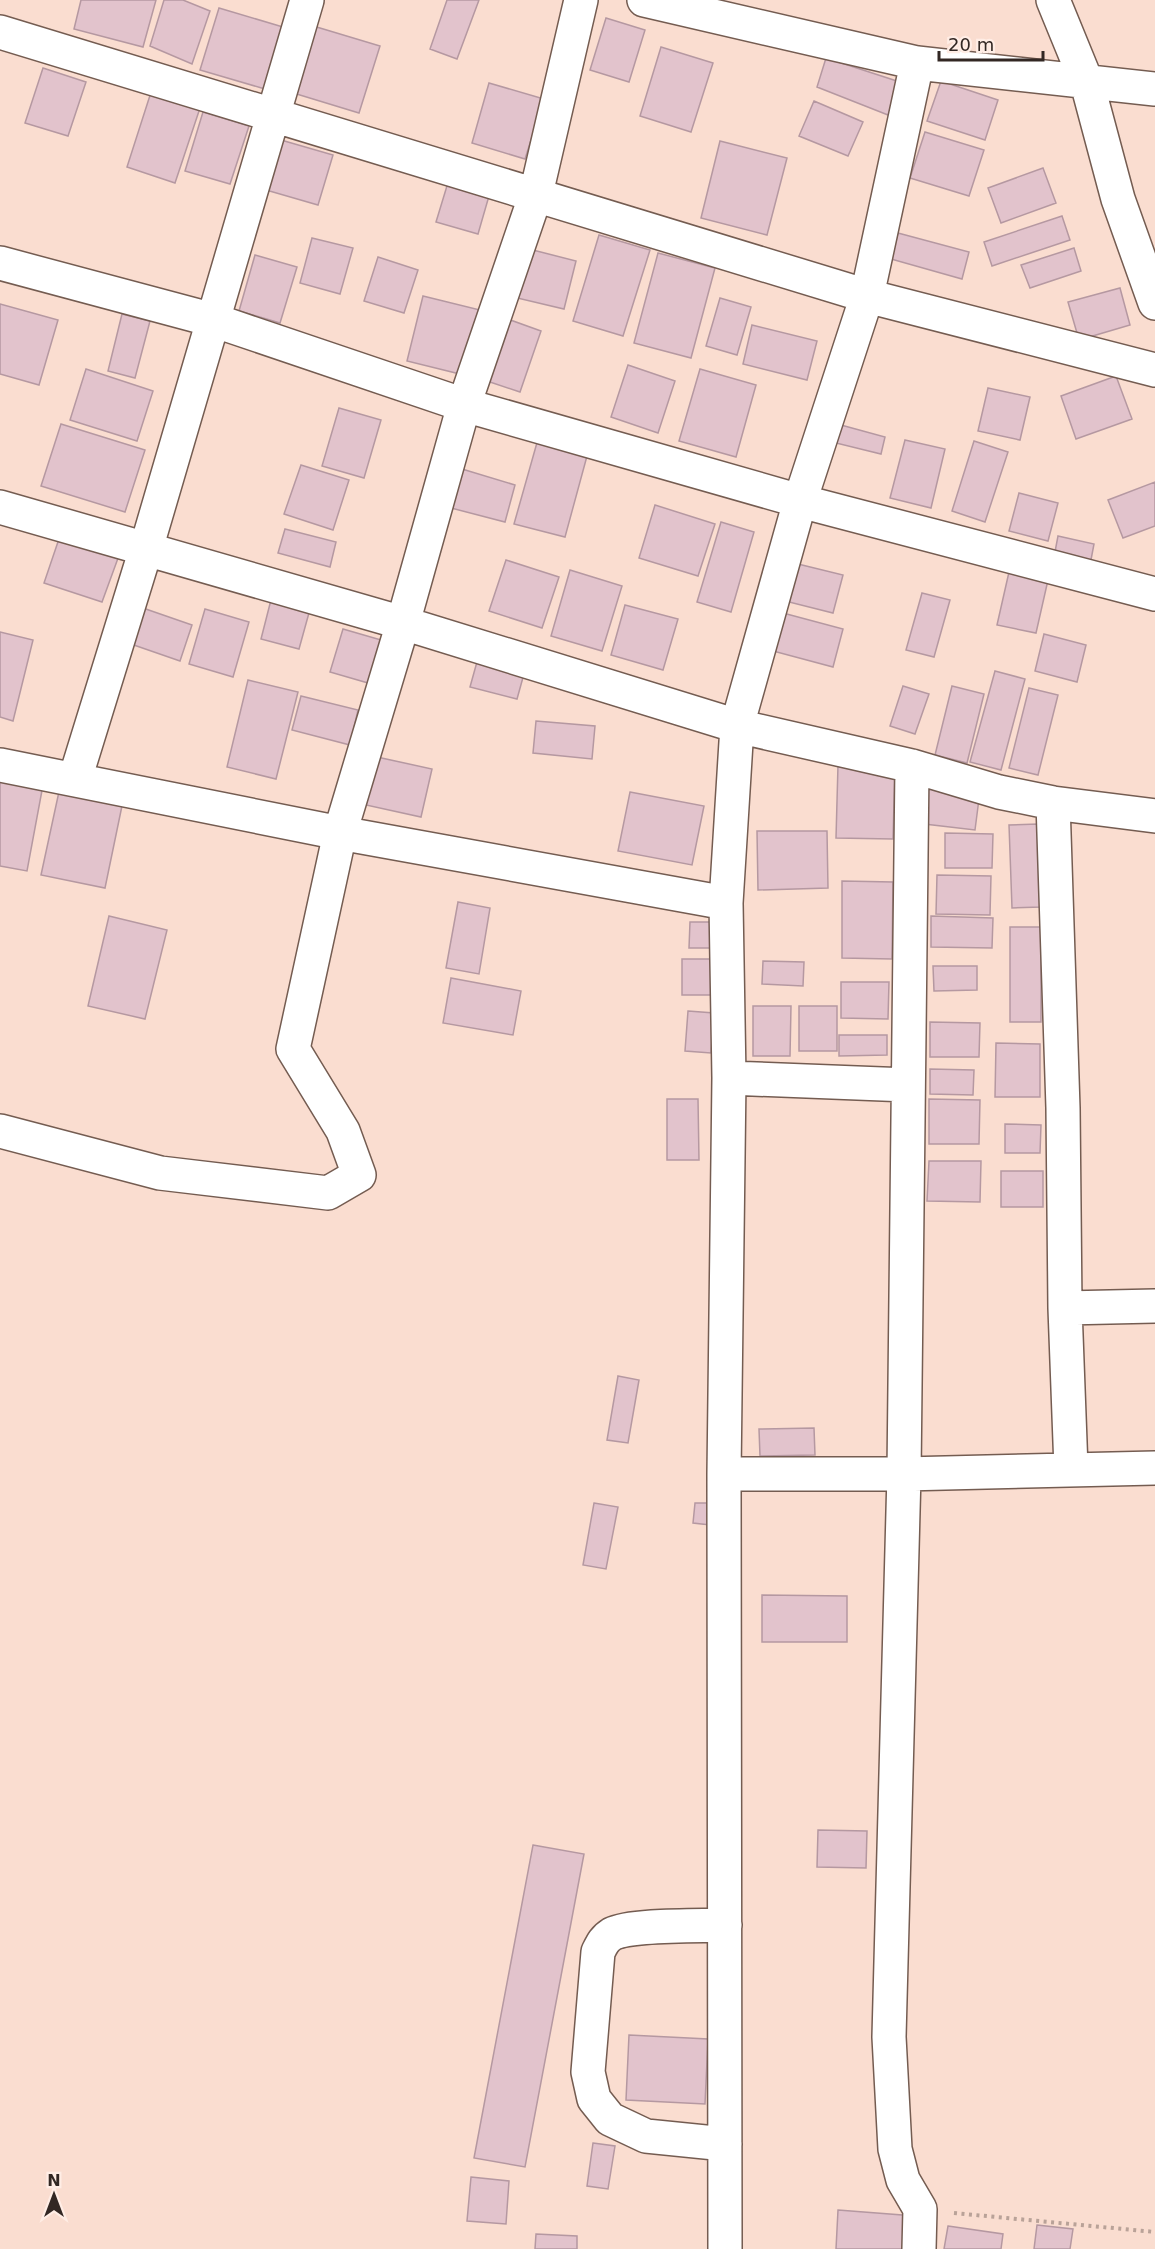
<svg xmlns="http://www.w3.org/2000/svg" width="1155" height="2249" font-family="'DejaVu Sans',sans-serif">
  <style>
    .building { fill: #e2c3cc; stroke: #b598a1; stroke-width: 1.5 }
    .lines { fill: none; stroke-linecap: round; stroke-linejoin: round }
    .minor-casing { stroke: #745c51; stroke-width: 36 }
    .path { stroke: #b9a298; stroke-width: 4; stroke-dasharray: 3 4.5; stroke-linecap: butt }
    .minor { stroke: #fff; stroke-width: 33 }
  </style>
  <rect width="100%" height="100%" fill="#faddd0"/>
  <path class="building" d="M 81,0 L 156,0 L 143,47 L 74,29 Z
    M 164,0 L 183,0 L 210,11 L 192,64 L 150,46 Z
    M 447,0 L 479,0 L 457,59 L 430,49 Z
    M 219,8 L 283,27 L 265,89 L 200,70 Z
    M 606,18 L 645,30 L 629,82 L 590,70 Z
    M 310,25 L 380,46 L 359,113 L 290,92 Z
    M 661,47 L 713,63 L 691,132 L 640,116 Z
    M 826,58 L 903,83 L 888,115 L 817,87 Z
    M 43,68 L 86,82 L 68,136 L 25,123 Z
    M 941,81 L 998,100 L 985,140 L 927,121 Z
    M 489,83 L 544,99 L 525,159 L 472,143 Z
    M 153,86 L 202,102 L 175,183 L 127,167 Z
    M 814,101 L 863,122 L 848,156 L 799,136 Z
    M 203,112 L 249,126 L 230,184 L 185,171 Z
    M 925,132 L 984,150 L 969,196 L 910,178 Z
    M 281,140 L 333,155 L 318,205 L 266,190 Z
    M 720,141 L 787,158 L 767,235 L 701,218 Z
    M 1043,168 L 1056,203 L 1001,223 L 988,188 Z
    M 450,176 L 491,189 L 478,234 L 436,222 Z
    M 1062,216 L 1070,240 L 992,266 L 984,242 Z
    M 898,233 L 969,252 L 962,279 L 891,259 Z
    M 599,235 L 650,250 L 623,336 L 573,321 Z
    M 312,238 L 353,248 L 340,294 L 300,283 Z
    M 525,248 L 576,261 L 564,309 L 513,297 Z
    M 1074,248 L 1081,271 L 1030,288 L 1021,265 Z
    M 658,253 L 715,268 L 691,358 L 634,343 Z
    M 255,255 L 297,267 L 280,323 L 239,311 Z
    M 378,257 L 418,270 L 404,313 L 364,301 Z
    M 1120,288 L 1130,325 L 1079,340 L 1068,302 Z
    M 423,296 L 480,310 L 464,375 L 407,361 Z
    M 720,298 L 751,307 L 737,355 L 706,346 Z
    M 0,304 L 58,320 L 39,385 L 0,374 Z
    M 122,314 L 150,321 L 135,378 L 108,371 Z
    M 505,318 L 541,331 L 520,392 L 484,380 Z
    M 752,325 L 817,341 L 807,380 L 743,364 Z
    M 628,365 L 675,381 L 658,433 L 611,417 Z
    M 86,369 L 153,391 L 137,441 L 70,420 Z
    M 700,369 L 756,385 L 736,457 L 679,441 Z
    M 1116,376 L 1132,419 L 1076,439 L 1061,396 Z
    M 988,388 L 1030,397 L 1020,440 L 978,431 Z
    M 339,408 L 381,420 L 364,478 L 322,466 Z
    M 61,424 L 145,450 L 125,512 L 41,486 Z
    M 841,425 L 885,437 L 881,454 L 836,443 Z
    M 540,432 L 590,445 L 565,537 L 514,524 Z
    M 905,440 L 945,449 L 931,508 L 890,498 Z
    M 974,441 L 1008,452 L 985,522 L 952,511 Z
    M 301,465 L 349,480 L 333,530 L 284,514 Z
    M 462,469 L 515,485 L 505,522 L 451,508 Z
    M 1155,482 L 1155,526 L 1123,538 L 1108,500 Z
    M 1019,493 L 1058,503 L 1048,541 L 1009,531 Z
    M 655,505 L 715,524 L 698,576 L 639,558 Z
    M 721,522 L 754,532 L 731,612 L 697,602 Z
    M 285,529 L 336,542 L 330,567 L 278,553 Z
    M 62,530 L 121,550 L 102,602 L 44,583 Z
    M 1058,536 L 1094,544 L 1090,565 L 1054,557 Z
    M 506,560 L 559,577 L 542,628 L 489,611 Z
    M 798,564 L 843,575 L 833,613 L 789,602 Z
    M 570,570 L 622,586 L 602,651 L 551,636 Z
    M 1009,572 L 1048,580 L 1036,633 L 997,625 Z
    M 273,592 L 312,602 L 299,649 L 261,639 Z
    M 922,593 L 950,600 L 934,657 L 906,650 Z
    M 625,605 L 678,619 L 663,670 L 611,655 Z
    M 140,607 L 192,625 L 180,661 L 128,643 Z
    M 205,609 L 249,622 L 233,677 L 189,664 Z
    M 783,613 L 843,629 L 833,667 L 773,651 Z
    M 343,629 L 388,642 L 375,685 L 330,672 Z
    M 0,632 L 33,640 L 13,721 L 0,717 Z
    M 1044,634 L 1086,645 L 1077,682 L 1035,671 Z
    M 480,651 L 527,663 L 517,699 L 470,687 Z
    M 995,671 L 1025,679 L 1001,770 L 970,762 Z
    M 248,680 L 298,692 L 276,779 L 227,767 Z
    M 903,686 L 929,694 L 915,734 L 890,726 Z
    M 952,686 L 984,694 L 967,763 L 935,755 Z
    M 1029,688 L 1058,695 L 1038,775 L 1009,768 Z
    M 301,696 L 358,710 L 350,745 L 292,730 Z
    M 536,721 L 595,726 L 592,759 L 533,753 Z
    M 377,757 L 432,769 L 421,817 L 366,805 Z
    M 838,765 L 895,766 L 893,839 L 836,838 Z
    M 0,778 L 43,785 L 27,871 L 0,866 Z
    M 921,784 L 980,791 L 975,830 L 916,823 Z
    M 60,787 L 123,801 L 105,888 L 41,875 Z
    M 630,792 L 704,806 L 692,865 L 618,851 Z
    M 1038,824 L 1041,907 L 1012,908 L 1009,825 Z
    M 757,831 L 827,831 L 828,888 L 758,890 Z
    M 945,833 L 993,834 L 992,868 L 945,868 Z
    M 937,875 L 991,876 L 990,915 L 936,914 Z
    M 842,881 L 893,882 L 892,959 L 842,958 Z
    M 458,902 L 490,908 L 479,974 L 446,968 Z
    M 109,916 L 167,930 L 145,1019 L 88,1006 Z
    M 931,916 L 993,918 L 992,948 L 931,947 Z
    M 690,922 L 722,922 L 722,948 L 689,948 Z
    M 1010,927 L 1041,927 L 1041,1022 L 1010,1022 Z
    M 682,959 L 717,959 L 716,995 L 682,995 Z
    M 763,961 L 804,962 L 803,986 L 762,984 Z
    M 933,966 L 977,966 L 977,990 L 934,991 Z
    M 451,978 L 521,991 L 513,1035 L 443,1023 Z
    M 841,982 L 889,982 L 888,1019 L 841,1018 Z
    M 753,1006 L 791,1006 L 790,1056 L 753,1056 Z
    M 799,1006 L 837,1006 L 837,1051 L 799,1051 Z
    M 688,1011 L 714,1013 L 711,1053 L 685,1051 Z
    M 930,1022 L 980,1023 L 979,1057 L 930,1057 Z
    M 839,1035 L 887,1035 L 887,1055 L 839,1056 Z
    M 996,1043 L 1040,1044 L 1040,1097 L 995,1097 Z
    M 930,1069 L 974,1070 L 973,1095 L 930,1094 Z
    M 667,1099 L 698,1099 L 699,1160 L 667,1160 Z
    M 929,1099 L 980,1100 L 979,1144 L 929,1144 Z
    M 1005,1124 L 1041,1125 L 1040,1153 L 1005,1153 Z
    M 929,1161 L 981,1161 L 980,1202 L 927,1201 Z
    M 1001,1171 L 1043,1171 L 1043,1207 L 1001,1207 Z
    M 618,1376 L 639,1380 L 628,1443 L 607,1440 Z
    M 814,1428 L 815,1455 L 760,1456 L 759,1429 Z
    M 594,1503 L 618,1507 L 606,1569 L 583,1565 Z
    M 695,1503 L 721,1503 L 719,1526 L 693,1523 Z
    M 762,1595 L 847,1596 L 847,1642 L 762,1642 Z
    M 818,1830 L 867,1831 L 866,1868 L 817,1867 Z
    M 533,1845 L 584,1854 L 525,2167 L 474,2158 Z
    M 629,2035 L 708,2039 L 705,2104 L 626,2100 Z
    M 593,2143 L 615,2146 L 608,2189 L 587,2186 Z
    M 471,2177 L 509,2181 L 506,2224 L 467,2221 Z
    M 838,2210 L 915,2216 L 913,2249 L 836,2249 Z
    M 1037,2225 L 1073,2229 L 1070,2249 L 1034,2249 Z
    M 948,2226 L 1003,2234 L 1001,2249 L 944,2249 Z
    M 536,2234 L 577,2236 L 577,2249 L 535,2249 Z"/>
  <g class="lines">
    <defs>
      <path id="minor" d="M 644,0 L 917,63 L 1155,89
        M 1053,0 L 1087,83 L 1118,199 L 1155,303
        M 0,32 L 867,296 L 1155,370
        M 0,263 L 213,320 L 464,405 L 800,501 L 1155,594
        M 0,507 L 403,623 L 737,726 L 912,766 L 999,792 L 1053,803 L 1155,816
        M 0,765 L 340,833 L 726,903
        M 912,766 L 904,1474 L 889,2037 L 895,2149 L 903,2180 L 920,2209 L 919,2249
        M 75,779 L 146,549 L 307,0
        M 1053,803 L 1063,1108 L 1065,1308 L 1071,1469
        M 729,1078 L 908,1085
        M 0,1131 L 160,1173 L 328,1193 L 359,1175 L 343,1131 L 293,1049 L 340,833 L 403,623 L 464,405 L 536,194 L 581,0
        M 1065,1308 L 1155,1306
        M 724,1474 L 904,1474 L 1155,1468
        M 725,1925 C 700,1926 631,1924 612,1934 C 604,1939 602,1944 598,1952 L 588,2072 L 594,2099 L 610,2119 L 646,2136 L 725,2144
        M 725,2249 L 724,1474 L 729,1078 L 726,903 L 737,726 L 800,501 L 867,296 L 917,63"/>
    </defs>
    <use href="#minor" class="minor-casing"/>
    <path class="path" d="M 954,2213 L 1155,2232"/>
    <use href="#minor" class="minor"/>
  </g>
  <g transform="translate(54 2195)" stroke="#ffede5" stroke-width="4.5" paint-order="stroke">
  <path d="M0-4.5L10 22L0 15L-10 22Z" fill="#322723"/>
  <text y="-9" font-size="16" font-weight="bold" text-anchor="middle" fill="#322723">N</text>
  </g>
  <path d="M939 51v9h104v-9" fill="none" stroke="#322723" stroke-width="3"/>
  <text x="948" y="51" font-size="18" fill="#322723" stroke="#ffede5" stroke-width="4.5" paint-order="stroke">20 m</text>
</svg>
